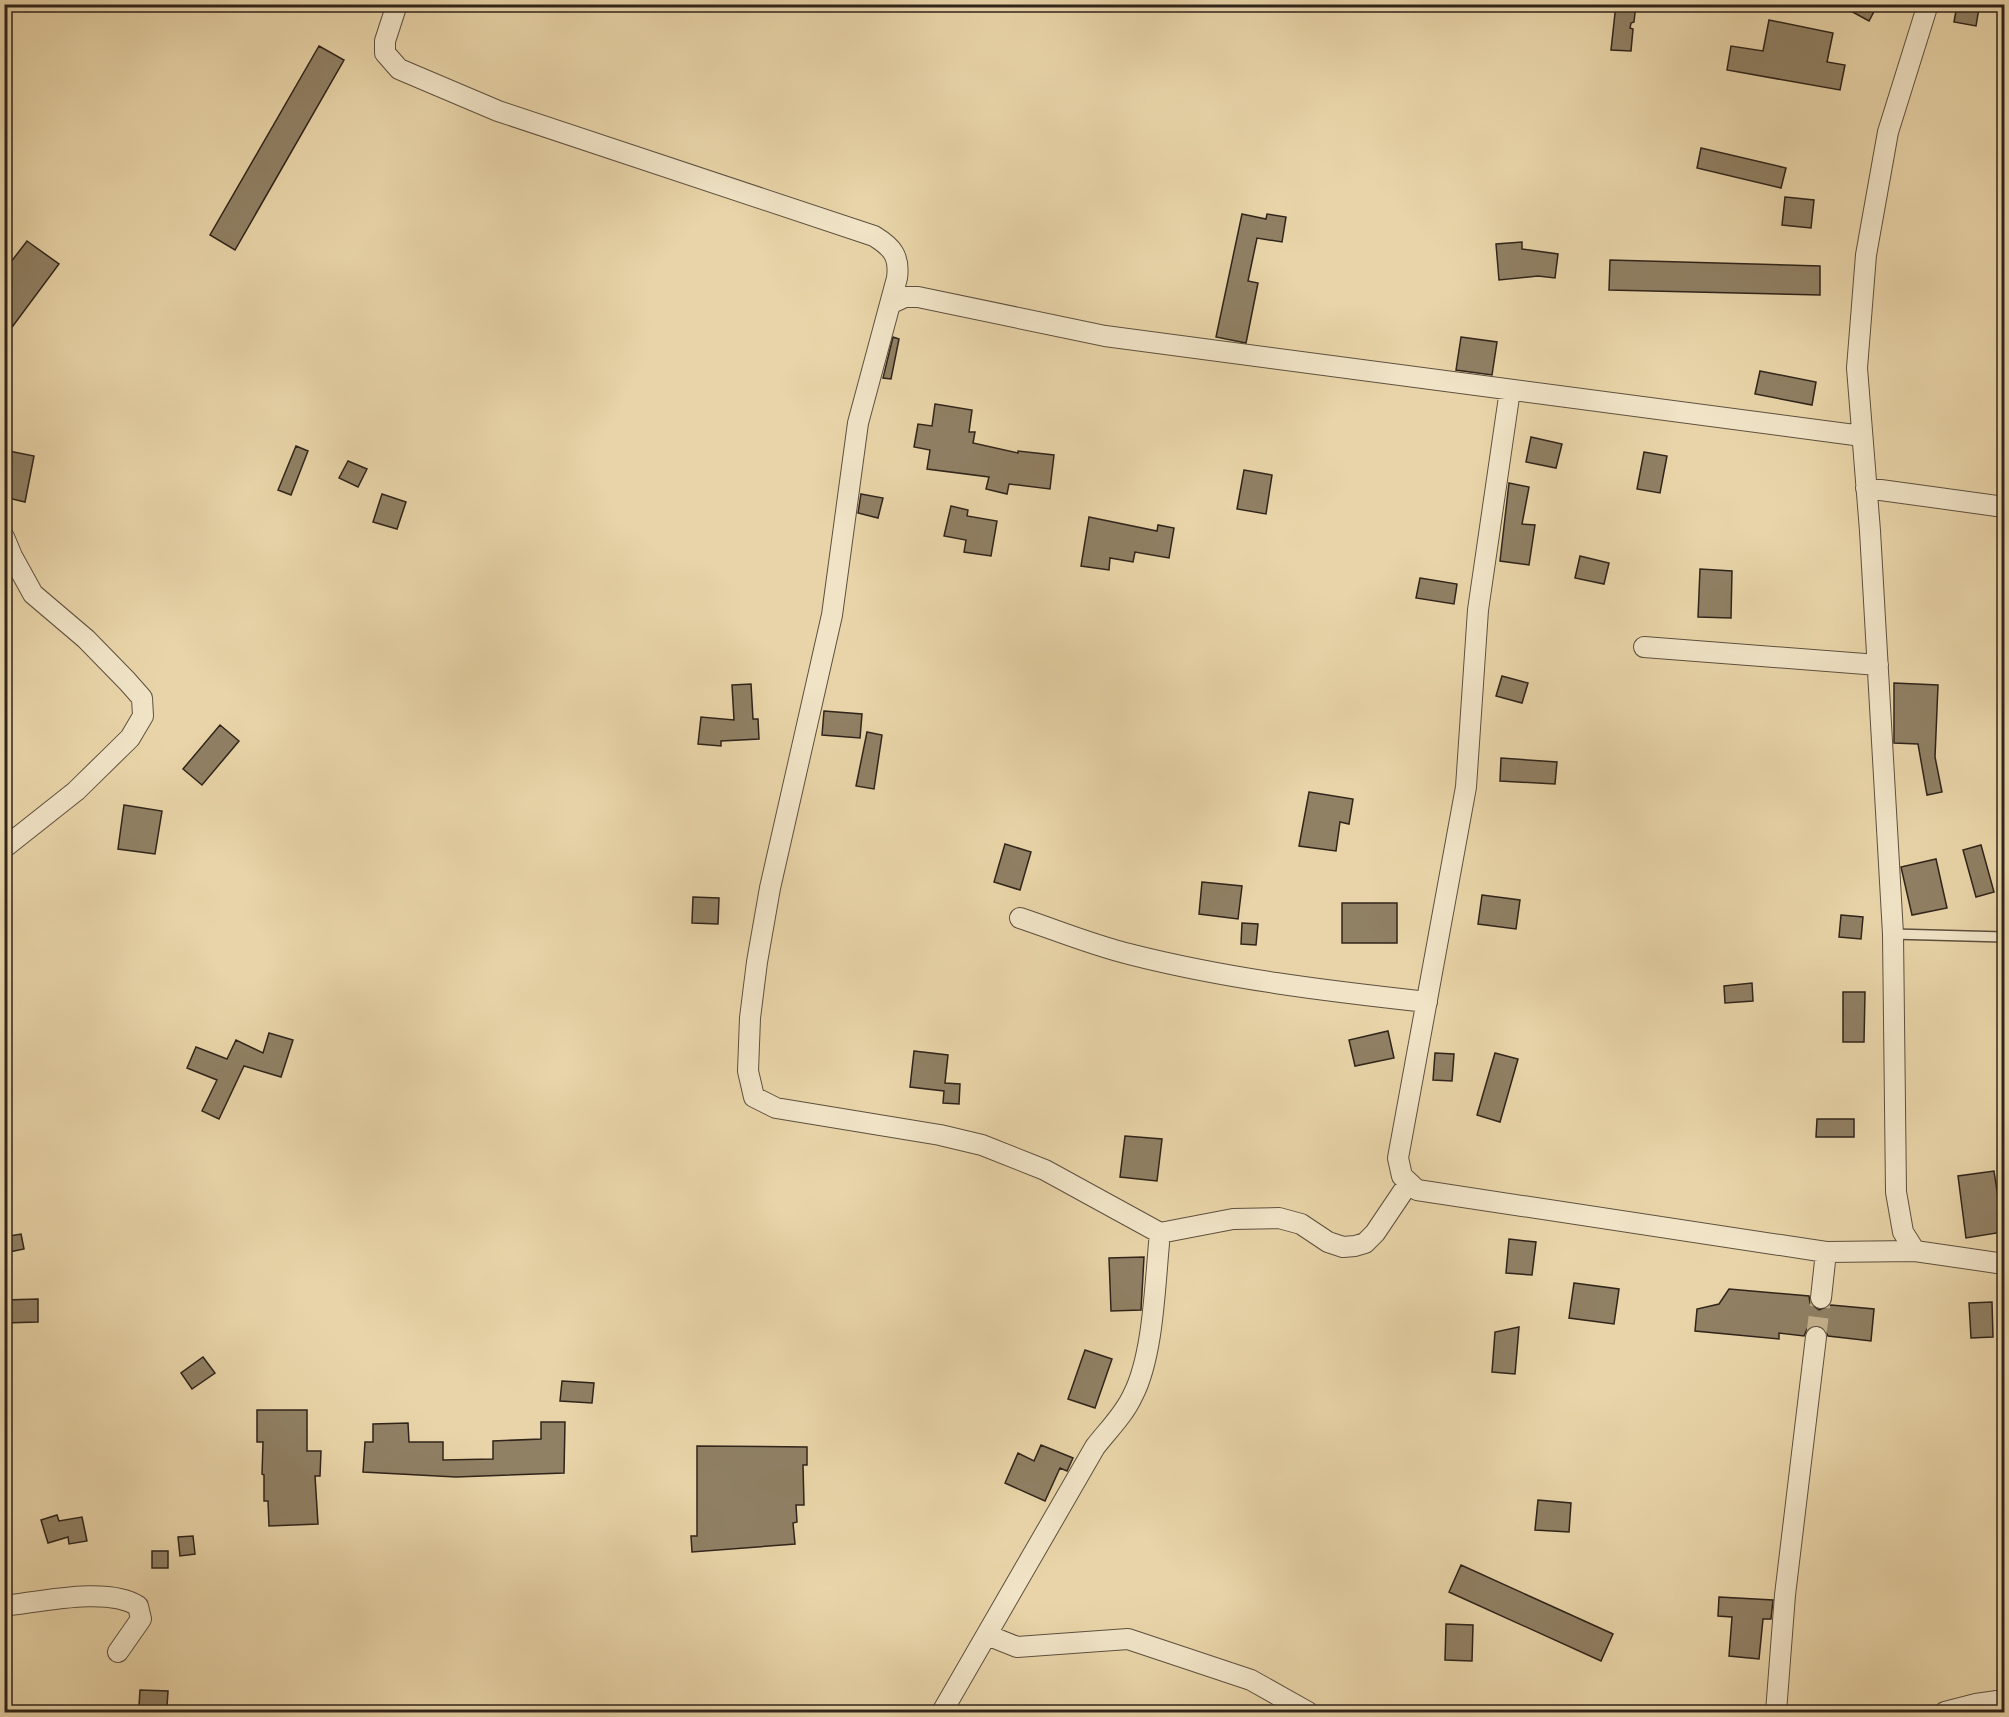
<svg xmlns="http://www.w3.org/2000/svg" width="2009" height="1717" font-family="'Libre Bodoni',serif">
  <style>
    .building { fill: #908064; stroke: #30241b; stroke-width: 1.5 }
    .lines { fill: none; stroke-linecap: round; stroke-linejoin: round }
    .street-tunnel { stroke: #c3b18c; stroke-width: 20; stroke-dasharray: 20 10; stroke-linecap: butt }
    .lane-casing { stroke: #5e503e; stroke-width: 12 }
    .street-casing { stroke: #5e503e; stroke-width: 22 }
    .lane { stroke: #f0e3c6; stroke-width: 9 }
    .street { stroke: #f0e3c6; stroke-width: 20 }
  </style>
  <rect width="100%" height="100%" fill="#e8d4a8"/>
  <filter id="stains"><feTurbulence type="fractalNoise" baseFrequency=".00333" numOctaves="4"/><feColorMatrix values="0 0 0 0 .2 0 0 0 0 .09 0 0 0 0 .02 0 0 0 .5 -.17"/></filter>
  <radialGradient id="worn" r=".72"><stop offset=".6" stop-color="#630" stop-opacity="0"/><stop offset="1" stop-color="#630" stop-opacity=".3"/></radialGradient>
  <path class="building" d="M 1616,4 L 1636,4 L 1634,22 L 1631,23 L 1630,28 L 1633,29 L 1631,51 L 1611,50 Z
    M 1838,4 L 1878,4 L 1869,21 Z
    M 1957,5 L 1979,8 L 1976,26 L 1954,22 Z
    M 1769,20 L 1833,33 L 1827,62 L 1845,65 L 1840,90 L 1727,70 L 1731,46 L 1763,51 Z
    M 319,46 L 344,60 L 235,250 L 210,235 Z
    M 1701,148 L 1786,168 L 1781,188 L 1697,168 Z
    M 1785,197 L 1814,200 L 1811,228 L 1782,225 Z
    M 1242,214 L 1266,219 L 1267,214 L 1286,217 L 1282,242 L 1257,238 L 1248,281 L 1258,283 L 1246,343 L 1216,337 Z
    M 27,241 L 59,264 L 4,338 L 4,271 Z
    M 1522,242 L 1522,249 L 1558,254 L 1555,278 L 1538,276 L 1499,280 L 1496,244 Z
    M 1610,260 L 1820,266 L 1820,295 L 1609,290 Z
    M 893,337 L 899,339 L 891,379 L 883,378 Z
    M 1461,337 L 1497,342 L 1492,375 L 1456,370 Z
    M 1760,371 L 1816,382 L 1812,405 L 1755,394 Z
    M 935,404 L 972,410 L 969,432 L 975,432 L 973,443 L 1018,453 L 1018,451 L 1054,455 L 1050,489 L 1009,484 L 1007,494 L 986,489 L 989,477 L 927,469 L 930,450 L 914,447 L 918,424 L 932,426 Z
    M 1531,437 L 1562,444 L 1556,468 L 1526,462 Z
    M 296,446 L 308,451 L 291,495 L 278,490 Z
    M 4,450 L 34,456 L 25,502 L 4,497 Z
    M 1644,452 L 1667,456 L 1660,493 L 1637,489 Z
    M 348,461 L 367,469 L 358,487 L 339,478 Z
    M 1244,470 L 1272,475 L 1266,514 L 1237,509 Z
    M 1509,483 L 1529,487 L 1522,524 L 1535,525 L 1529,565 L 1500,561 Z
    M 382,494 L 406,502 L 397,529 L 373,522 Z
    M 861,494 L 883,498 L 878,518 L 858,513 Z
    M 951,506 L 968,510 L 967,516 L 997,521 L 991,556 L 964,552 L 966,540 L 944,536 Z
    M 1089,517 L 1157,531 L 1158,525 L 1174,528 L 1169,558 L 1135,552 L 1133,562 L 1110,558 L 1109,570 L 1081,566 Z
    M 1580,556 L 1609,563 L 1604,584 L 1575,578 Z
    M 1700,569 L 1732,571 L 1731,618 L 1698,617 Z
    M 1420,578 L 1457,584 L 1454,604 L 1416,598 Z
    M 1502,676 L 1528,683 L 1522,703 L 1496,696 Z
    M 1894,683 L 1938,685 L 1935,757 L 1942,792 L 1927,795 L 1918,744 L 1894,743 Z
    M 751,684 L 753,719 L 758,719 L 759,739 L 721,741 L 721,746 L 698,744 L 701,717 L 734,720 L 732,685 Z
    M 824,711 L 862,714 L 860,738 L 822,735 Z
    M 220,725 L 239,741 L 202,785 L 183,769 Z
    M 867,732 L 882,735 L 874,789 L 856,786 Z
    M 1501,758 L 1557,762 L 1555,784 L 1500,781 Z
    M 1309,792 L 1353,799 L 1349,824 L 1340,822 L 1336,851 L 1299,846 Z
    M 124,805 L 162,811 L 155,854 L 118,849 Z
    M 1005,844 L 1031,852 L 1020,890 L 994,882 Z
    M 1981,845 L 1994,892 L 1976,897 L 1963,850 Z
    M 1936,859 L 1947,908 L 1912,915 L 1901,867 Z
    M 1202,882 L 1242,886 L 1238,919 L 1199,914 Z
    M 1482,895 L 1520,900 L 1516,929 L 1478,924 Z
    M 693,897 L 719,898 L 718,924 L 692,923 Z
    M 1342,903 L 1397,903 L 1397,943 L 1342,943 Z
    M 1841,915 L 1863,917 L 1861,939 L 1839,937 Z
    M 1242,923 L 1258,924 L 1256,945 L 1241,944 Z
    M 1752,983 L 1753,1001 L 1725,1003 L 1724,986 Z
    M 1843,992 L 1865,992 L 1864,1042 L 1843,1042 Z
    M 1388,1031 L 1394,1058 L 1355,1066 L 1349,1040 Z
    M 269,1033 L 293,1040 L 281,1077 L 244,1066 L 219,1119 L 202,1111 L 217,1080 L 187,1068 L 196,1047 L 227,1059 L 236,1040 L 263,1053 Z
    M 914,1051 L 948,1055 L 945,1083 L 960,1084 L 959,1104 L 943,1103 L 944,1091 L 910,1087 Z
    M 1435,1053 L 1454,1054 L 1452,1081 L 1433,1080 Z
    M 1495,1053 L 1518,1059 L 1500,1122 L 1477,1115 Z
    M 1817,1119 L 1854,1119 L 1854,1137 L 1816,1137 Z
    M 1125,1136 L 1162,1139 L 1157,1181 L 1120,1177 Z
    M 1994,1171 L 2003,1232 L 1966,1238 L 1958,1176 Z
    M 21,1234 L 24,1249 L 4,1253 L 4,1237 Z
    M 1509,1239 L 1536,1242 L 1532,1275 L 1506,1273 Z
    M 1144,1257 L 1141,1310 L 1111,1311 L 1109,1258 Z
    M 1574,1283 L 1619,1289 L 1614,1324 L 1569,1318 Z
    M 1729,1289 L 1809,1296 L 1810,1303 L 1819,1310 L 1831,1305 L 1874,1309 L 1871,1341 L 1828,1336 L 1824,1328 L 1817,1325 L 1807,1329 L 1804,1336 L 1779,1333 L 1779,1339 L 1695,1331 L 1697,1309 L 1719,1304 Z
    M 38,1299 L 38,1322 L 4,1323 L 4,1300 Z
    M 1992,1302 L 1993,1337 L 1971,1338 L 1969,1303 Z
    M 1519,1327 L 1515,1374 L 1492,1372 L 1495,1332 Z
    M 1085,1350 L 1112,1359 L 1095,1408 L 1068,1399 Z
    M 203,1357 L 215,1373 L 192,1389 L 181,1373 Z
    M 562,1381 L 594,1383 L 592,1403 L 560,1401 Z
    M 257,1410 L 307,1410 L 307,1451 L 321,1451 L 320,1476 L 315,1476 L 318,1524 L 269,1526 L 268,1501 L 264,1501 L 264,1475 L 262,1474 L 263,1442 L 257,1442 Z
    M 541,1422 L 565,1422 L 564,1473 L 456,1477 L 363,1472 L 365,1442 L 373,1442 L 373,1424 L 408,1423 L 409,1442 L 443,1442 L 443,1460 L 493,1459 L 493,1441 L 541,1439 Z
    M 1041,1445 L 1073,1458 L 1067,1471 L 1060,1468 L 1045,1501 L 1005,1483 L 1018,1453 L 1034,1461 Z
    M 697,1446 L 807,1447 L 807,1465 L 803,1465 L 804,1505 L 796,1505 L 797,1522 L 793,1523 L 795,1544 L 692,1552 L 691,1536 L 697,1536 Z
    M 1538,1500 L 1571,1503 L 1569,1532 L 1535,1530 Z
    M 57,1515 L 59,1521 L 82,1517 L 87,1541 L 69,1544 L 68,1537 L 48,1543 L 41,1520 Z
    M 193,1536 L 195,1554 L 180,1556 L 178,1537 Z
    M 152,1551 L 168,1551 L 168,1568 L 152,1568 Z
    M 1461,1565 L 1613,1634 L 1601,1661 L 1449,1592 Z
    M 1719,1597 L 1773,1600 L 1771,1619 L 1763,1619 L 1759,1659 L 1729,1656 L 1732,1617 L 1718,1616 Z
    M 1446,1624 L 1473,1625 L 1472,1661 L 1445,1660 Z
    M 140,1690 L 168,1691 L 167,1707 L 139,1706 Z"/>
  <g class="lines">
    <path class="street-tunnel" d="M 1816,1337 L 1821,1298"/>
    <defs>
      <path id="lane" d="M 1893,934 L 2004,937"/>
      <path id="street" d="M 397,4 L 385,41 L 385,53 L 399,69 L 498,111 L 874,236 C 892,247 900,256 897,278 L 858,423 L 832,615 L 770,888 L 757,962 L 750,1018 L 748,1071 L 754,1097 L 776,1108 L 940,1135 L 982,1145 L 1045,1170 L 1160,1233 L 1233,1219 L 1279,1218 L 1301,1224 L 1328,1242 L 1343,1247 L 1355,1246 L 1365,1243 L 1375,1233 L 1408,1184
        M 1928,4 L 1888,132 L 1866,255 L 1857,368 L 1870,531 L 1893,934 L 1896,1192 L 1903,1232 L 1915,1251 L 2004,1264
        M 892,303 L 905,297 L 918,297 L 1105,336 L 1862,436
        M 1510,390 L 1478,610 L 1466,787 L 1398,1158 L 1402,1176 L 1417,1190 L 1826,1252 L 1915,1251
        M 1866,488 L 2004,507
        M 4,537 L 12,556 L 33,594 L 86,639 L 127,681 L 142,698 L 143,716 L 130,738 L 76,791 L 4,848
        M 1644,647 L 1878,665
        M 1020,918 C 1056,930 1092,945 1129,954 C 1227,979 1327,991 1427,1002
        M 1821,1298 L 1826,1252
        M 4,1606 C 40,1602 108,1586 138,1606 L 141,1619 L 118,1652
        M 987,1635 L 1017,1647 L 1128,1639 L 1251,1680 L 1308,1712
        M 942,1712 L 1095,1447 C 1108,1430 1124,1415 1133,1395 C 1154,1354 1155,1280 1160,1233
        M 1776,1712 L 1785,1595 L 1816,1337
        M 1945,1712 L 1976,1704 L 2004,1700"/>
    </defs>
    <use href="#lane" class="lane-casing"/>
    <use href="#street" class="street-casing"/>
    <use href="#lane" class="lane"/>
    <use href="#street" class="street"/>
  </g>
  <rect width="2009" height="1717" fill="none" stroke="#e8d4a8" stroke-width="24"/>
  <rect x="6" y="6" width="1997" height="1705" fill="none" stroke="#30241b" stroke-width="3"/>
  <rect x="12" y="12" width="1985" height="1693" fill="none" stroke="#30241b" stroke-width="1.5"/>
  <rect width="100%" height="100%" filter="url(#stains)"/>
  <rect width="100%" height="100%" fill="url(#worn)"/>
</svg>
